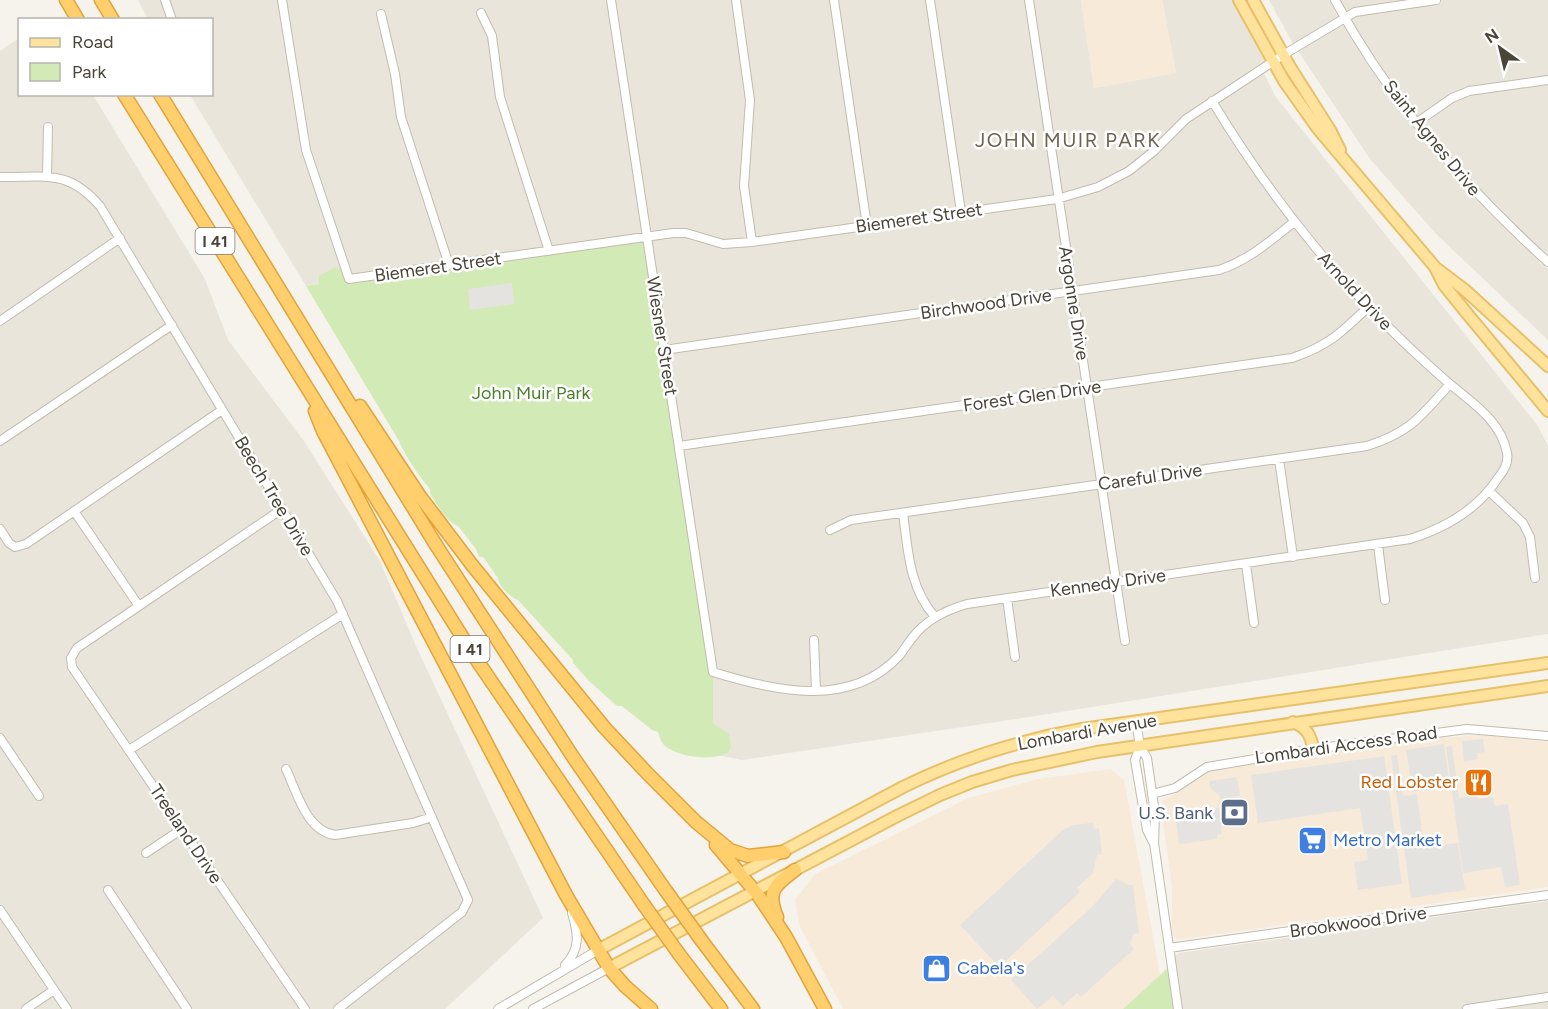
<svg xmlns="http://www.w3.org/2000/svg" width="1548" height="1009" font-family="Figtree,sans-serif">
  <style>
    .residential { fill: #eae5da }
    .commercial { fill: #f7ead8 }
    .green { fill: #d2eab5 }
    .parking { fill: #e5e3e0 }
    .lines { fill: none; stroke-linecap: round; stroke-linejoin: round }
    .minor-casing { stroke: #c2bbae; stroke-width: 10 }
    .major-casing { stroke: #e6c16a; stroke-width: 14 }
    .highway-casing { stroke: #e0a43c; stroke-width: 15 }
    .minor { stroke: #fff; stroke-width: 8 }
    .major { stroke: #ffe39c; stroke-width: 10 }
    .highway { stroke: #ffcf6e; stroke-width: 12 }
    .highway-bridge-casing { stroke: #e0a43c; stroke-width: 15; stroke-linecap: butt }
    .highway-bridge { stroke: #ffcf6e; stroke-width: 12 }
    .labels { text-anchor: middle; stroke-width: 5; stroke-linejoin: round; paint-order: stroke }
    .shield { fill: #fff; stroke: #817c74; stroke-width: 1.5 }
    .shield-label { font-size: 16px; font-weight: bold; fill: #4b4439 }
    .street-label { font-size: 18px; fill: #4b4439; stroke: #fff }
    .park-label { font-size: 18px; fill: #4a7f2a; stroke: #fff }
    .food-label { font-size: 18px; fill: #c56008; stroke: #fff; text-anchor: end }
    .service-label { font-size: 18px; fill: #4e5e75; stroke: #fff; text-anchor: end }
    .shop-label { font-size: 18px; fill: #366cbe; stroke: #fff; text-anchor: start }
    .neighbourhood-label { font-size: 20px; letter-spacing: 1.5px; fill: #6e6250; stroke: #fff }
  </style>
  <rect width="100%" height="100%" fill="#f6f3ec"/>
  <path class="residential" d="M 138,0 L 1081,0 L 1094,88 L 1176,73 L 1162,0 L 1239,0 L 1249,18 L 1256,43 L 1273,62 L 1262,69 L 1275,96 L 1538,426 L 1548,446 L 1548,634 L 1029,717 L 742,760 L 713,754 L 349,279 L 306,286 L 190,95 L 212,94 L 212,20 L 148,19 Z
    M 1269,0 L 1548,0 L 1548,252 L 1539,262 L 1548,269 L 1548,340 L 1437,235 L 1370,159 L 1292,42 Z
    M 19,38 L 20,94 L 93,95 L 205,279 L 228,340 L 304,441 L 380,561 L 416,646 L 543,918 L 445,1009 L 0,1009 L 0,51 Z
    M 1548,901 L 1548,1009 L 1182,1009 L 1175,963 L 1175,956 L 1179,953 Z"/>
  <path class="commercial" d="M 1081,0 L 1162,0 L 1176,73 L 1094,88 Z
    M 1480,735 L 1548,742 L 1548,887 L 1182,939 L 1177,939 L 1172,934 L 1172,886 L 1161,808 L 1163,800 L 1167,798 L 1180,791 L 1205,773 L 1225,767 L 1426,739 Z
    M 1111,769 L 1124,780 L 1160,975 L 1123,1009 L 843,1009 L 799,924 L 795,900 L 815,874 L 968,798 L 1038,779 Z"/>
  <path class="green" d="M 647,237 L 713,672 L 713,723 L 729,734 L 731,747 L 728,753 C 712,761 679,758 664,745 C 661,742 659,736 658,732 L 652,730 L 622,706 L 617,706 L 589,681 L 573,663 L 573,660 L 518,600 C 510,597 499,587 498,578 L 483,557 L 479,557 L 476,549 L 458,526 C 445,520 437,505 430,493 L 430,489 C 419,476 405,456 399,441 L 306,286 L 319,284 L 319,276 L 335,267 L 353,275 L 370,276 L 376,269 L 404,269 Z
    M 1171,965 L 1177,1009 L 1123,1009 Z"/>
  <path class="parking" d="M 512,283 L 514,304 L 470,310 L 468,289 Z
    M 1483,739 L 1485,752 L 1477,753 L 1478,759 L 1464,762 L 1462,741 Z
    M 1444,744 L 1449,780 L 1444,781 L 1445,787 L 1413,792 L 1406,750 Z
    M 1452,746 L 1459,798 L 1478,796 L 1478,799 L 1493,797 L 1495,806 L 1508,804 L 1520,885 L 1505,887 L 1501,867 L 1463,873 L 1446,747 Z
    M 1397,755 L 1403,796 L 1417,794 L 1424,847 L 1458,843 L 1465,890 L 1411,898 L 1391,756 Z
    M 1384,756 L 1402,884 L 1358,890 L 1354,862 L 1368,860 L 1360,808 L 1258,823 L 1251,775 Z
    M 1237,777 L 1240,796 L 1220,799 L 1219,794 L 1217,794 L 1210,787 L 1209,781 Z
    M 1219,808 L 1222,834 L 1217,835 L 1217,839 L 1179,844 L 1176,819 L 1206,815 L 1206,810 Z
    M 1093,823 L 1094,829 L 1099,828 L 1102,854 L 1097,855 L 1093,873 L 1077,888 L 1080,892 L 999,967 L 960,925 L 1063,830 L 1073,825 Z
    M 1116,879 L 1129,885 L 1133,885 L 1139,933 L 1134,934 L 1130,943 L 1134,949 L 1081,997 L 1077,993 L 1063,1006 L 1053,996 L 1037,1009 L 1011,980 L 1092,907 Z"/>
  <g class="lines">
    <defs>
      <path id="minor" d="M 165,0 L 172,20
        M 282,0 L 306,150 L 349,279 L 673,233 L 686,233 L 723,244 L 752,242 L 1057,199 L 1098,187 L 1129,171 L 1154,151 L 1186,119 L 1283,55 L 1355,12 L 1436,0
        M 611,0 L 713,672 C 774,691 850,709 899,656 C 904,650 908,643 913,637 C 926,620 946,610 967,604 L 1410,539 C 1445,528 1478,509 1498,478 C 1504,471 1509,463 1507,453 C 1501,419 1468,400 1444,379 C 1350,297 1277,208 1212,101
        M 736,0 L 750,100 L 744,186 L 752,242
        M 834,0 L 867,226
        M 930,0 L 961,212
        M 1029,0 L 1125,641
        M 1335,0 C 1389,101 1464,186 1548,262
        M 481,13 L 492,36 L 500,97 L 549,251
        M 381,14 L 395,74 L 401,117 L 449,265
        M 1416,123 L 1452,98 L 1469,91 L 1548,80
        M 0,177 C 45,178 67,168 100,206 L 337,601 L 468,900 L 462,912 L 338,1009
        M 47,177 L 48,127
        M 0,321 L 120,238
        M 664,350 L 1219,270 C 1249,260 1270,241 1294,222
        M 0,441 L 172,325
        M 679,446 L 1292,358 C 1328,346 1341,333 1368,307
        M 1279,459 L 1293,557
        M 1489,491 L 1523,523 L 1530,537 L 1535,578
        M 282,509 L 77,648 L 71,658 L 72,667 L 305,1009
        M 74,511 L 139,606
        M 903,513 C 908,550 909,588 935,617
        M 0,529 L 9,543 L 15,547 L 26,544 L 222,410
        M 830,530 L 851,520 L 1367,446 C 1411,432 1420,417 1450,384
        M 1378,545 L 1385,600
        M 1246,564 L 1254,623
        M 1007,598 L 1015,657
        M 814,640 L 816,691
        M 1136,722 L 1140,746 L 1147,758 L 1155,813 L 1154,843 L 1178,1009
        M 0,738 L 39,796
        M 1140,746 L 1135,760 L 1147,830 L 1153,842
        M 129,750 L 343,614
        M 286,769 C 297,792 306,831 335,835 L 413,823 L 432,817
        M 1152,794 L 1175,788 L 1207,767 L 1313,749 L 1467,729 L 1548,736
        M 146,853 L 182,829
        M 108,890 L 187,1009
        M 0,910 L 67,1009
        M 1169,948 L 1548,895
        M 565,965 C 581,949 578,933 572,913
        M 26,1009 L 54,990
        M 498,1009 L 598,950
        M 533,1009 L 609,968
        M 1467,1009 L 1548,997"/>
      <path id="major" d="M 1239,0 L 1284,81 L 1318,129 L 1435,267 L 1444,285 L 1465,311 L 1548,411
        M 1253,0 L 1290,67 L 1330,130 L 1340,150
        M 1436,268 L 1465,290 L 1548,366
        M 1293,722 C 1307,728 1311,735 1313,749
        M 598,950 L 903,787 C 960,759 1020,740 1082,729 L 1548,663
        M 609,968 L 899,815 L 940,795 L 972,782 L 1012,770 L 1097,752 L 1548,686"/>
      <path id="highway" d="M 66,0 L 78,20
        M 101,0 L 113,20
        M 124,94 L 476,659 L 644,905
        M 160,94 L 436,545 L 573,757 L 666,891
        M 360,406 L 419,495 L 472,565 L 604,727 L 647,773 L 696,822 L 730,850 L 748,856 L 784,852
        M 315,411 L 323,431 L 566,895 L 609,968 L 625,986 L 651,1009
        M 716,845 L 758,895 L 786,937 L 825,1009
        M 777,917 C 766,891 775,885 795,870
        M 702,941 L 753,1009
        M 679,954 L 721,1009"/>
    </defs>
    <use href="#minor" class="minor-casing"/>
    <use href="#major" class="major-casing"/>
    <use href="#highway" class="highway-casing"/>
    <use href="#minor" class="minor"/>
    <use href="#major" class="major"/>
    <use href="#highway" class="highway"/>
    <defs>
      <path id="highway-bridge" d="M 666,891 L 702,941
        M 644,905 L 679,954"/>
    </defs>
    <use href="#highway-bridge" class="highway-bridge-casing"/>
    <use href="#highway-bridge" class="highway-bridge"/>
  </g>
  <defs>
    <symbol id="restaurant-square" viewBox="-11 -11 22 22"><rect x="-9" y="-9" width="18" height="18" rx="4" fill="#e8710a" stroke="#fff"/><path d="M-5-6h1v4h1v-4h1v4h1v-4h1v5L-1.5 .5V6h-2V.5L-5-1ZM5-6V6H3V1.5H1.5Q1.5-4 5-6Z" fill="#fff"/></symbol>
    <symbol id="bank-square" viewBox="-11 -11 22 22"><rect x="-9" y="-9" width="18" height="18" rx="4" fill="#5c6f8a" stroke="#fff"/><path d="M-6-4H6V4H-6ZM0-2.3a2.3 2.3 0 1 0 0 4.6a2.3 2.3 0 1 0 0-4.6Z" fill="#fff"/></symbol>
    <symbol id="supermarket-square" viewBox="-11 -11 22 22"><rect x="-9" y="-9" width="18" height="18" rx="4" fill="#3f7fe0" stroke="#fff"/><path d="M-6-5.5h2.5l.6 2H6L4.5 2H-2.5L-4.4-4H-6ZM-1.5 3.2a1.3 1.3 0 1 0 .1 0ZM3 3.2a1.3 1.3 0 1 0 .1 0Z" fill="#fff"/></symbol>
    <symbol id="shop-square" viewBox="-11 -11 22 22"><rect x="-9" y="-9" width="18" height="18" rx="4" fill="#3f7fe0" stroke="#fff"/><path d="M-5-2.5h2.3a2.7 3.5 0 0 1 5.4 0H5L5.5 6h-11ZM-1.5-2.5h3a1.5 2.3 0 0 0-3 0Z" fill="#fff"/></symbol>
  </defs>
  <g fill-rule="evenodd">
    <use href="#restaurant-square" x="1462" y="766" width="33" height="33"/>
    <use href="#bank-square" x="1218" y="796" width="33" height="33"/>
    <use href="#supermarket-square" x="1296" y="824" width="33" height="33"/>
    <use href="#shop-square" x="920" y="952" width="33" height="33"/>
  </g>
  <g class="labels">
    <g class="shield">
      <rect x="195.5" y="228" width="39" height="26" rx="4.5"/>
      <rect x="450.5" y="636" width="39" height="26" rx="4.5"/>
    </g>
    <g class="shield-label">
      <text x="215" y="247">I 41</text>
      <text x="470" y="655">I 41</text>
    </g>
    <g class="street-label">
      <text transform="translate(1432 138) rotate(51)" y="6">Saint Agnes Drive</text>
      <text transform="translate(919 218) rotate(-8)" y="6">Biemeret Street</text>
      <text transform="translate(438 267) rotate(-8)" y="6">Biemeret Street</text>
      <text transform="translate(1355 291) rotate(47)" y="6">Arnold Drive</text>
      <text transform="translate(1074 303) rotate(81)" y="6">Argonne Drive</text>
      <text transform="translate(986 304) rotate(-8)" y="6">Birchwood Drive</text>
      <text transform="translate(662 336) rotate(81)" y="6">Wiesner Street</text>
      <text transform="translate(1032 396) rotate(-8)" y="6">Forest Glen Drive</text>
      <text transform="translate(1150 477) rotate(-8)" y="6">Careful Drive</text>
      <text transform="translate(274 496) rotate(59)" y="6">Beech Tree Drive</text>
      <text transform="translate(1108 583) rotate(-8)" y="6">Kennedy Drive</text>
      <text transform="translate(1087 732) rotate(-10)" y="6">Lombardi Avenue</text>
      <text transform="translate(1346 745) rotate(-8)" y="6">Lombardi Access Road</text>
      <text transform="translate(186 834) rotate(56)" y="6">Treeland Drive</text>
      <text transform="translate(1358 922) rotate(-8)" y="6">Brookwood Drive</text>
    </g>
    <g class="park-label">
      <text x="531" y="399">John Muir Park</text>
    </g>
    <g class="food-label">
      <text x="1458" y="788">Red Lobster</text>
    </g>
    <g class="service-label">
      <text x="1213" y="819">U.S. Bank</text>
    </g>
    <g class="shop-label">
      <text x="1333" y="846">Metro Market</text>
      <text x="957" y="974">Cabela's</text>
    </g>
    <g class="neighbourhood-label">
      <text x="1068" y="147">JOHN MUIR PARK</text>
    </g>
  </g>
  <rect x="18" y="18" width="195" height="78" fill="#ffffff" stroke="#b7b4b0" stroke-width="1.5"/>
  <rect x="30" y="38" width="30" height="9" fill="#ffe39c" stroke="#b7b4b0" stroke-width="1.5"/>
  <text x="72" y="48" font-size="18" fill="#4b4439">Road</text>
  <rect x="30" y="63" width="30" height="18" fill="#d2eab5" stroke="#b7b4b0" stroke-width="1.5"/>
  <text x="72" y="78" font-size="18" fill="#4b4439">Park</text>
  <g transform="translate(1500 48) rotate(326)" stroke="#ffffff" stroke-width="4.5" paint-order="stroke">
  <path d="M0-4.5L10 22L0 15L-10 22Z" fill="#4b4439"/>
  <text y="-9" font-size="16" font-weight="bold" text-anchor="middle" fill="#4b4439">N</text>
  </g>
</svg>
